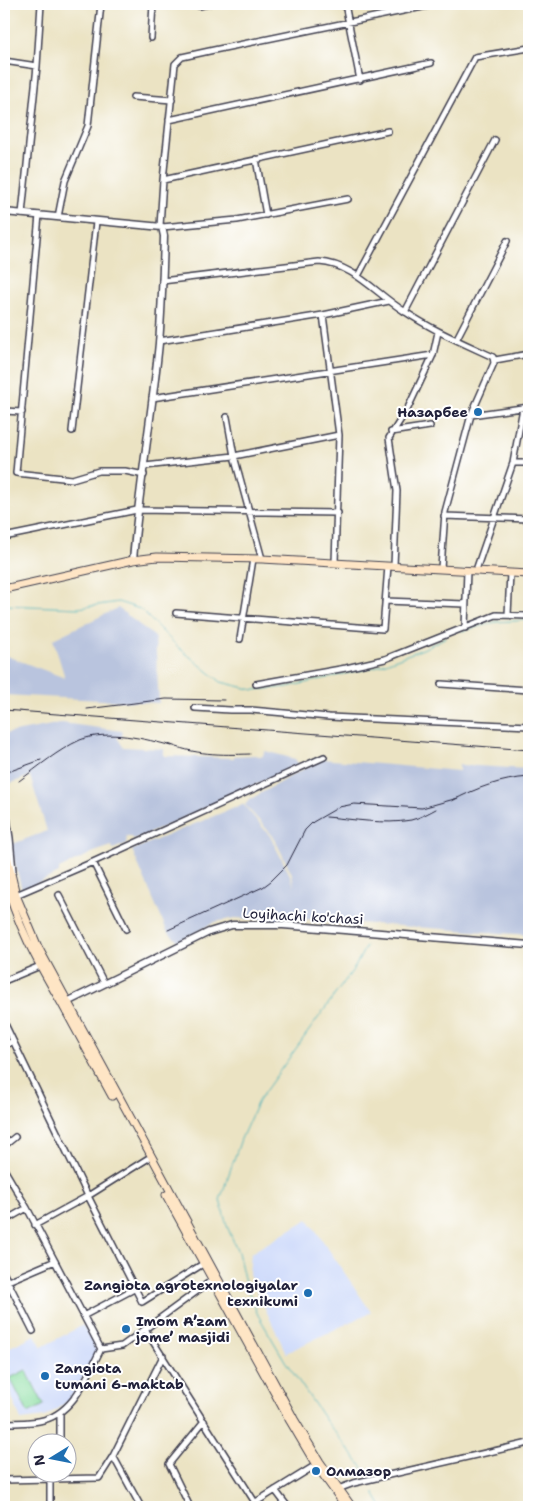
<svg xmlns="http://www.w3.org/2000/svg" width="533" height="1511" font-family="'Shantell Sans',sans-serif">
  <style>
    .built { fill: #cedafa }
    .industrial { fill: #b9c4de }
    .green { fill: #86dc9f; stroke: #547f6d }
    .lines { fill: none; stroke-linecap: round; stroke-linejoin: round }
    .stream { stroke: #40b0ba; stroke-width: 1 }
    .minor-casing { stroke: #403f4f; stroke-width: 8 }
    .tertiary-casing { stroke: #403f4f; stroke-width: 9 }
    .secondary-casing { stroke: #403f4f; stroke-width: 9 }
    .minor { stroke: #fff; stroke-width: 5 }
    .tertiary { stroke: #fff; stroke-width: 6 }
    .secondary { stroke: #fee5c5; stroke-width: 7 }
    .rail { stroke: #22223b; stroke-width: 1 }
    .poi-dot { fill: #1f6fb2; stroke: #fff; stroke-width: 2 }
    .labels { text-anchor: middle; stroke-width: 4; stroke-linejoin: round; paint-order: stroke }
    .poi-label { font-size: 14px; font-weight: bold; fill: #22223b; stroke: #fff; text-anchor: start }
    .street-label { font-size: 14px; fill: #22223b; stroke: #fff }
  </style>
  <rect width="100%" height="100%" fill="#fff"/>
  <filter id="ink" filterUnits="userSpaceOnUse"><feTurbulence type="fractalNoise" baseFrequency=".02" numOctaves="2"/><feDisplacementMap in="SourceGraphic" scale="10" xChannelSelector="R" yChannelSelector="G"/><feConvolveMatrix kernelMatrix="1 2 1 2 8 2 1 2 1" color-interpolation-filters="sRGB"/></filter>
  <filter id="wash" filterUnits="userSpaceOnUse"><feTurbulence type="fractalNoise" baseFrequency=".0096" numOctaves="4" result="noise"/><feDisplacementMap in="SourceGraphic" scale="20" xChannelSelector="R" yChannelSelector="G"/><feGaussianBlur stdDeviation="1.12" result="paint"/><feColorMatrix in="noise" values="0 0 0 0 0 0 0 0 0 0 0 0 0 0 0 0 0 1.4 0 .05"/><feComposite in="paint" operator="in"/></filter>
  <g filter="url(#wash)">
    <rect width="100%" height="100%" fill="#ebe3c3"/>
    <path class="built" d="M 308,1219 L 371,1312 L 286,1353 L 249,1274 L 251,1253 Z
      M 83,1325 L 98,1353 L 75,1391 L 67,1402 L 45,1417 L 21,1420 L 11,1395 L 4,1369 L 4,1350 L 35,1335 L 42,1347 Z"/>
    <path class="industrial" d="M 118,608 L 155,637 L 159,703 L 4,695 L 4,655 L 65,678 L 53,639 Z
      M 62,723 L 122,731 L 122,737 L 117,737 L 123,747 L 164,749 L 164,756 L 234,758 L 234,756 L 256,755 L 262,757 L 265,751 L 295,759 L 299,765 L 135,840 L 130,836 L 127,836 L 126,844 L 113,849 L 112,846 L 94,852 L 59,869 L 59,873 L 22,890 L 10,845 L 47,831 L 30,776 L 6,785 L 4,778 L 4,734 Z
      M 321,759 L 459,771 L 459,765 L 529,769 L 529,935 L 303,919 L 302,914 L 298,914 L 299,922 L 235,918 L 215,922 L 179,942 L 167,931 L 132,850 L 243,804 L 270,836 L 291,877 L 294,887 L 292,874 L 273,836 L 245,805 L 249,800 Z"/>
    <path class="green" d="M 26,1370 L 44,1405 L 28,1413 L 10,1378 Z"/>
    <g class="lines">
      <path class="stream" d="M 4,605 L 78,608 L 118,602 L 140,609 L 178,647 L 221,682 L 254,690 L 287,687 L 375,667 L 423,649 L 446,637
        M 462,631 L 495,622 L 529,620
        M 364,1469 L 326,1421 L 285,1361 L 258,1315 L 245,1283 L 238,1252 L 227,1226 L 220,1200 L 241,1139 L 258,1101 L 355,967 L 366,946
        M 374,1493 L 382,1507"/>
    </g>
  </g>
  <g filter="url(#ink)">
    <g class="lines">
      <defs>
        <path id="minor" d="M 196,4 L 199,6 L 208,4
          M 345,4 L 360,80
          M 151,38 L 153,4
          M 4,61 L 37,66
          M 133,97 L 172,100
          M 169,120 L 431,63
          M 256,159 L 266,215
          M 163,180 L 388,131
          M 22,214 L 37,66 L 41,4
          M 39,215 L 16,473 L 72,479 L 99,471 L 125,471 L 144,475
          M 58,217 L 65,181 L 88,126 L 101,4
          M 160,226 L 163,180 L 175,64 L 182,57 L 214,50 L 437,4
          M 162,227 L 237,220 L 348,199
          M 358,276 L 475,57 L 529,48
          M 162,281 L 319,262 C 354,264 376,294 404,311 C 432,330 463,343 493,357 L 494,363 L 471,415 L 445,512 L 441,568
          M 405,312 L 495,140
          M 323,315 L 339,435 L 335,563
          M 456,340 L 507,241
          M 159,341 L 323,315 L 389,301
          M 495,360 L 529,354
          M 152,398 L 433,355
          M 4,411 L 22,412
          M 471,415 L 529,407
          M 227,417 L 234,456 L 262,559
          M 72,431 L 96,222
          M 391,432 L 430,426
          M 513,463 L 529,463
          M 145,466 L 234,456 L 339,435
          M 444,516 L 529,519
          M 4,537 L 137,510 L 338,513
          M 394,566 L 397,491 L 389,438 L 408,408 L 433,355 L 438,332
          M 476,570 L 513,463 L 523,408
          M 385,601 L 465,604
          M 176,613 L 383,629 L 388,566
          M 508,615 L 510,573
          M 465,628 L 467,570
          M 240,639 L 253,559
          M 256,684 L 346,668 L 385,659 L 496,615 L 529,616
          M 441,684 L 529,690
          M 195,708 L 230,710 L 251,710 L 329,717 L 529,726
          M 4,798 L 10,838 L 13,871
          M 93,862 L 126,929
          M 16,895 L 93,862 L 324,757
          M 59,895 L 104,983
          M 4,981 L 40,966
          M 4,1022 L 88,1196 L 142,1302 L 206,1262
          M 4,1046 L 13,1041
          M 4,1146 L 15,1137
          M 4,1169 L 27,1208 L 101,1349
          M 4,1221 L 27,1208
          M 35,1225 L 88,1196 L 147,1159
          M 4,1274 L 33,1331
          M 8,1281 L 55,1261
          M 85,1315 L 136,1288
          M 145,1329 L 258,1507
          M 101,1349 L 122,1346 L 215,1278
          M 4,1423 C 15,1423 28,1423 39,1421 C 74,1415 87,1376 101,1349
          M 60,1444 L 60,1413
          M 113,1456 L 141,1507
          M 4,1480 L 99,1478 L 113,1456 L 163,1356
          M 338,1489 L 354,1483 L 529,1443
          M 275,1490 L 288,1507
          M 256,1502 L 316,1465
          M 50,1507 L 50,1479
          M 190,1507 L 169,1464 L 204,1421"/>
        <path id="tertiary" d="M 4,212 L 162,227 L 164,236 C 163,271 162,307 159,343 C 152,415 139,487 133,560
          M 63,1004 L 209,932 L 232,925 L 283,925 L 529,945"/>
        <path id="secondary" d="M 4,589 L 133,560 L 157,557 L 262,559 L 529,574
          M 4,843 L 16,895 L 38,947 L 294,1419 L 320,1462 L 352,1507
          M 4,875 C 15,922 38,963 62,1004 C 79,1035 95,1065 112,1096
          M 166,1195 L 290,1421 L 316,1465 L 346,1507"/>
      </defs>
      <use href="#minor" class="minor-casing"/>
      <use href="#tertiary" class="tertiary-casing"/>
      <use href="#secondary" class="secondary-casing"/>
      <use href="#minor" class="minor"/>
      <use href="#tertiary" class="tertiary"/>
      <use href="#secondary" class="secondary"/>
      <path class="rail" d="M 87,709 L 166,699 L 224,700
        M 4,710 L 529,750
        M 166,743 C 194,755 221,755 250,754
        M 5,773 L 41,760
        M 19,781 C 38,767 58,750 80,740 C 107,729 146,739 172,746
        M 452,801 C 476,788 501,779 529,777
        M 326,817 C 353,819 384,825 411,820 C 420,818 428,813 436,809
        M 168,930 L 263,887 L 271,881 L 287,865 L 305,830 L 313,822 L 339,807 L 354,804 L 422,808 L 458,798"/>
    </g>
  </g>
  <g class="poi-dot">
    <circle cx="478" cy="412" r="5"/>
    <circle cx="308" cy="1293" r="5"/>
    <circle cx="126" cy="1329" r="5"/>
    <circle cx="45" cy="1376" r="5"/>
    <circle cx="316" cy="1471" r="5"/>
  </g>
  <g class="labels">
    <g class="poi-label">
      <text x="468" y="417" text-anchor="end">Назарбее</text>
      <text x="298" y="1290" text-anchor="end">Zangiota agrotexnologiyalar<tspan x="298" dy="16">texnikumi</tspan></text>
      <text x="136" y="1326">Imom A’zam<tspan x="136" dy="16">jome’ masjidi</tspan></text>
      <text x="55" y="1373">Zangiota<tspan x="55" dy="16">tumani 6-maktab</tspan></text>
      <text x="326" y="1476">Олмазор</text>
    </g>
    <g class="street-label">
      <text transform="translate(303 916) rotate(3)" y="5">Loyihachi ko'chasi</text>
    </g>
  </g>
  <rect width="533" height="1511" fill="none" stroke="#fff" stroke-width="20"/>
  <g transform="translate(52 1458) rotate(260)"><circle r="24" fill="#ffffff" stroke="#a7a7b1"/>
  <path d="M0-4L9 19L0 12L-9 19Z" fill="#1f6fb2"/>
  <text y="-8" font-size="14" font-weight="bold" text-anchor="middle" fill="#22223b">N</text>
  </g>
</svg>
